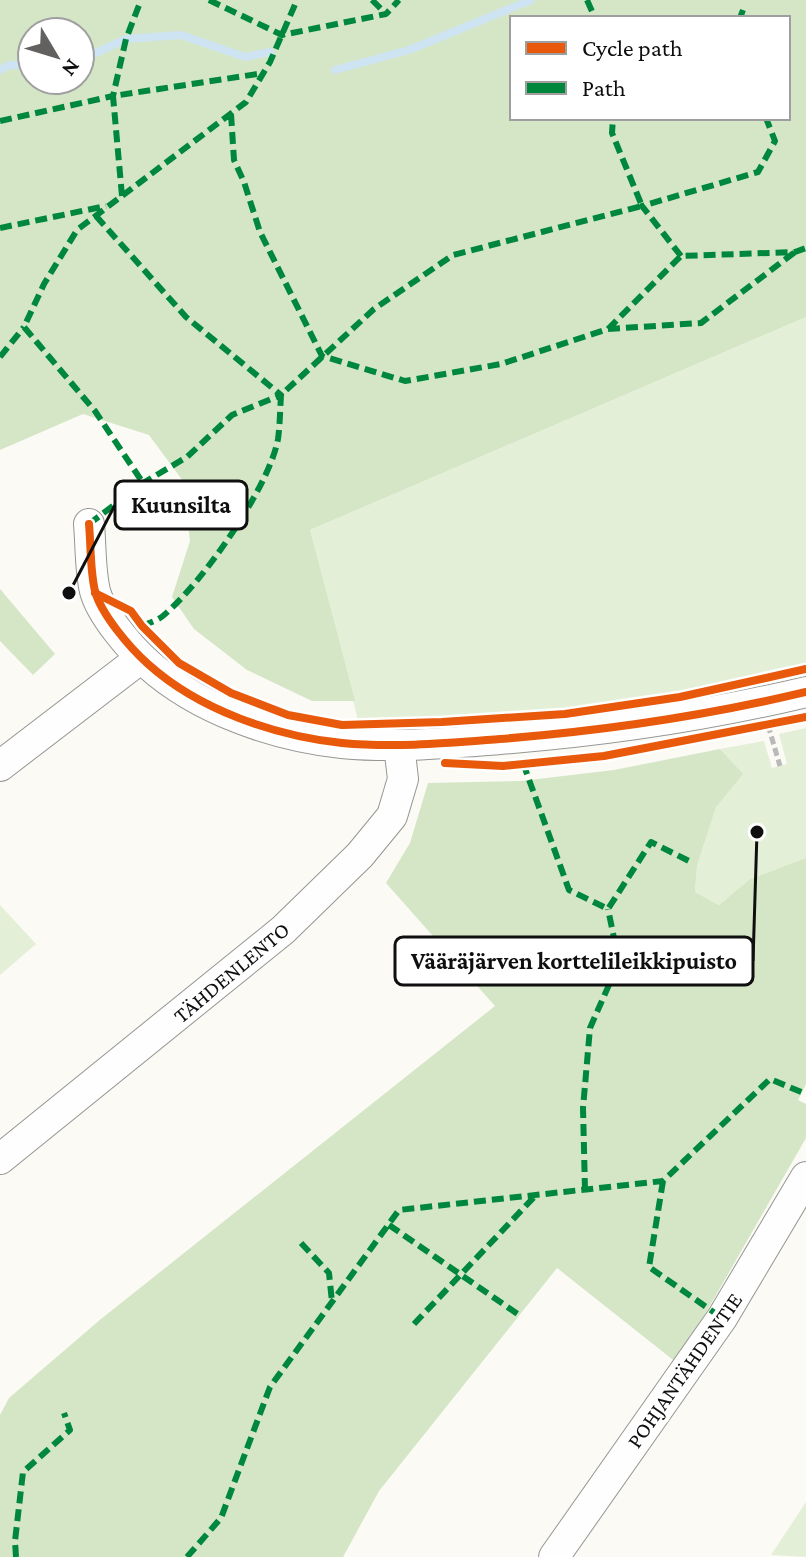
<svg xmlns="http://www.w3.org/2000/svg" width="806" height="1557" font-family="'Crimson Pro',serif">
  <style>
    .green { fill: #e4efd7 }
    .forest { fill: #d4e6c5; fill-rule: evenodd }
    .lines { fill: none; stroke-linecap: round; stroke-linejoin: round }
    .stream { stroke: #cee4f3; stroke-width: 8 }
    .minor-casing { stroke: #959593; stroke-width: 32 }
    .path { stroke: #b9b9b8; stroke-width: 5; stroke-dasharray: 8 4; stroke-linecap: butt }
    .minor { stroke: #fefefe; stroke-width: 30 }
    .quiet { stroke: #00873e; stroke-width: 6; stroke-dasharray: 12 6; stroke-linecap: butt }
    .cycleway-casing { stroke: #fff; stroke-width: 13 }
    .cycleway { stroke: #e8590c; stroke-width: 8 }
    .labels { text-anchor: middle; stroke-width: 8; stroke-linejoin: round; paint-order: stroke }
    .street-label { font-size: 22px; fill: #0f0f0f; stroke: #fff }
    .leader { fill: none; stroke: #0f0f0f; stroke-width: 3 }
    .callout-dot { fill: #0f0f0f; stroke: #fff; stroke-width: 3 }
    .callout { fill: #fff; stroke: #0f0f0f; stroke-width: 3 }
    .callout-label { font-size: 24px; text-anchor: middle; font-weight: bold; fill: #0f0f0f }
  </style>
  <rect width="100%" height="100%" fill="#fbfaf5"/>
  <path class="green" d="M 806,317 L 806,679 L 697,703 L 526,726 L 362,736 L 310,530 Z
    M 806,728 L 806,858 L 750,879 L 719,905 L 695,892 L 697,867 L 716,806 L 742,774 L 720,749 L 764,741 L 772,768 L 787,764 L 779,734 Z
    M 0,905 L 36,944 L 0,975 Z
    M 806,1502 L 806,1557 L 771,1555 Z"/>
  <path class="forest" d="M 0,0 L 806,0 L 806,317 L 310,530 L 355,701 L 312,701 L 247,670 L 194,629 L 172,597 L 190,541 L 183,481 L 149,435 L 83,414 L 0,450 ZM 788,18 L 788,118 L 512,118 L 512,18 ZM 80,32 L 80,80 L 32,80 L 32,32 Z
    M 0,589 L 55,654 L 33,675 L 0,641 Z
    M 720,749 L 743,774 L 716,807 L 697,866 L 695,892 L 719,905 L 750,879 L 806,858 L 806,1084 L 798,1100 L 806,1104 L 806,1138 L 677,1363 L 557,1268 L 379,1491 L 343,1557 L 0,1557 L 0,1415 L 9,1398 L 101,1319 L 495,1006 L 386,883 L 410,843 L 428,783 L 521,781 L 614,770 Z"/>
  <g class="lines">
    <path class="stream" d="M 80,60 L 126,39 L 181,35 L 245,57 L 270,52
      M 0,70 L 9,65 L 32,66
      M 335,70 L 409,50 L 531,0"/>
    <defs>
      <path id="minor" d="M 89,524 C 91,546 90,570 95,591 C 101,614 130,648 148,664 C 199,710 275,736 342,743 C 395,748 448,743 500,739 C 603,731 705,716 806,692
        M 0,766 L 141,658
        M 0,1159 L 283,930 L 360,855 L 392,816 L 403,779 L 399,745
        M 554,1557 L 722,1318 L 806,1177"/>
    </defs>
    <use href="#minor" class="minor-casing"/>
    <path class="path" d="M 768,725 L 780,766"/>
    <use href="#minor" class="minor"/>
    <path class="quiet" d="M 209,0 L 282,35 L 386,14 L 399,0
      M 372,0 L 386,14
      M 587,0 L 595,18
      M 740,18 L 743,10
      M 231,114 L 234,160 L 244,182 L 260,232 L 322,356 L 405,381 L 501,364 L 608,329 L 681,256 L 795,252 L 806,248
      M 0,121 L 113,96 L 126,39 L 141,0
      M 122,196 L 113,96 L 264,73
      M 96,216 L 186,317 L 281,395 L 232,415 L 187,457 L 143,483
      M 0,228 L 106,206
      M 681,256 L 642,206 L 758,172 L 775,141 L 766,118
      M 608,329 L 701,323 L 795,252
      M 0,357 L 24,327
      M 89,524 L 143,483 L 95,411 L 24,327 L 44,284 L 77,230 L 246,102 L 270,62 L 297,0
      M 142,626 C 149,623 159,620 164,615 C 202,583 269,488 278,439 C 280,425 280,410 281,395 L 374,309 L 453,255 L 642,206 L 612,133 L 613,118
      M 523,763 L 569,890 L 608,909 L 651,842 L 691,862
      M 663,1181 L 649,1267 L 722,1318
      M 585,1190 L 583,1108 L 590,1028 L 619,962 L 608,909
      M 389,1225 L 519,1315
      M 301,1243 L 329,1273 L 332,1302
      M 414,1324 L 536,1195
      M 16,1557 L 15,1541 L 23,1472 L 70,1430 L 64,1413
      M 187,1557 L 221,1518 L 270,1387 L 399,1210 L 663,1181 L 770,1079 L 806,1094"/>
    <defs>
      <path id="cycleway" d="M 89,524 C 91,546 90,570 95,591 C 101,614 130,648 148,664 C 199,710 275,736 342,743 C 395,748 448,743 500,739 C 603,731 705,716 806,692
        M 95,593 L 131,611 L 142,626 L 179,663 L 231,693 L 288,715 L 342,725 L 442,722 L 565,714 L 680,697 L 806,669
        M 445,763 L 503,766 L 604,756 L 806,717"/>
    </defs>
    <use href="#cycleway" class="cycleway-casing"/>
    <use href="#cycleway" class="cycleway"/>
  </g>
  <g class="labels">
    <g class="street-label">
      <text transform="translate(231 972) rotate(-40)" y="8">TÄHDENLENTO</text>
      <text transform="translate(684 1370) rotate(-55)" y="8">POHJANTÄHDENTIE</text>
    </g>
  </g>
  <path class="leader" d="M69 593L115 505M757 832L753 961"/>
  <g class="callout-dot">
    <circle cx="69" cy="593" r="8"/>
    <circle cx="757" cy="832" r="8"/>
  </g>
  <g class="callout">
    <rect x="115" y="481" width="132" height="48" rx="8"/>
    <rect x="395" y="937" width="358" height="48" rx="8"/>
  </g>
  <g class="callout-label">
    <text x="181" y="513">Kuunsilta</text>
    <text x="574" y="969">Vääräjärven korttelileikkipuisto</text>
  </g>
  <rect x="510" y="16" width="280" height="104" fill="#ffffff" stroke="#9f9f9f" stroke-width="2"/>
  <rect x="526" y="42" width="40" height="12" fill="#e8590c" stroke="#9f9f9f" stroke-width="2"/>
  <text x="582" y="56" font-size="24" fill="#0f0f0f">Cycle path</text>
  <rect x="526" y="82" width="40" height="12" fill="#00873e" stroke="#9f9f9f" stroke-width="2"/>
  <text x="582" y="96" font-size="24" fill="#0f0f0f">Path</text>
  <g transform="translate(56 56) rotate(128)"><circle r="38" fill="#ffffff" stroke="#9f9f9f" stroke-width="2"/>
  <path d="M0-6L14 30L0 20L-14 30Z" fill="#626160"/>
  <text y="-12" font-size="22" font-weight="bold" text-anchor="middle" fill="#0f0f0f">N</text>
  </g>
</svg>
